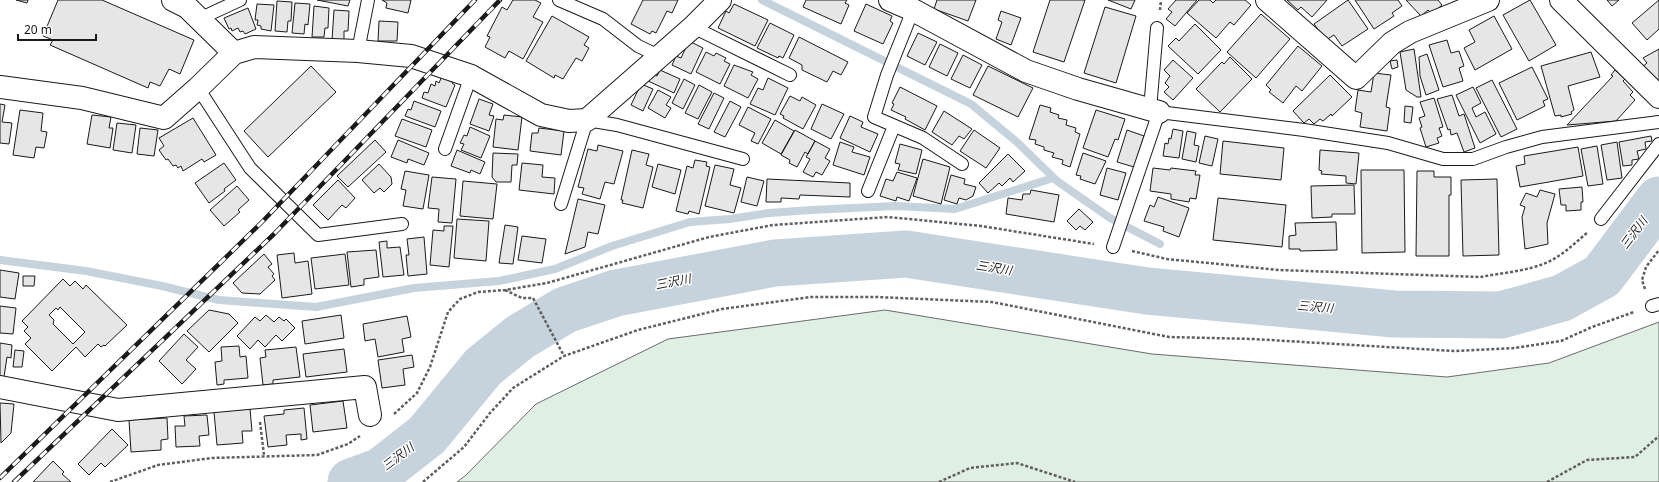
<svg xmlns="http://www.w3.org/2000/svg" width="1659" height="482" font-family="'Noto Sans','Noto Sans JP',sans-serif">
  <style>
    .green { fill: #e0efe3; stroke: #6a6a6a }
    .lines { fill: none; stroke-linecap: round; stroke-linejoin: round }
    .stream { stroke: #c6d2dc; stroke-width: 8 }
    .river { stroke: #c6d2dc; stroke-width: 47 }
    .building { fill: #e6e6e6; stroke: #1a1a1a; fill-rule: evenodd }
    .lane-casing { stroke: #1a1a1a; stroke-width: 14 }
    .street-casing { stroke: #1a1a1a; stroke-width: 24 }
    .path { stroke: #5f5f5f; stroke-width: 2.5; stroke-dasharray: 3 2; stroke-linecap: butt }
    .lane { stroke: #fff; stroke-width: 12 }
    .street { stroke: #fff; stroke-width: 22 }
    .rail-casing { stroke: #1a1a1a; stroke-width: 4.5 }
    .rail { stroke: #fff; stroke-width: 3; stroke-dasharray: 9; stroke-linecap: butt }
    .labels { text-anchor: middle; stroke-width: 3; stroke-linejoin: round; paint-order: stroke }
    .water-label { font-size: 12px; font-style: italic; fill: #1a1a1a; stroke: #fff }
  </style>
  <rect width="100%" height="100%" fill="#fff"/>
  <path class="green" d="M 885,310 L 1152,354 L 1447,377 L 1549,363 L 1659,322 L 1659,482 L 457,482 L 466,475 L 536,404 L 668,339 Z"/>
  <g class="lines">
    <path class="stream" d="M 762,0 L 971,104 L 1018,143 L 1057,181 L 1110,218 L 1160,244
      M 0,260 L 86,271 L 162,286 L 219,300 L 316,307 L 414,288 L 499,281 L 555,269 L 612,246 L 690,222 L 730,219 L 769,213 L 811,210 L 896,206 L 955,209 L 1053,178"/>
    <path class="river" d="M 351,482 L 381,471 L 427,435 L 483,367 L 520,337 L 565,310 L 616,293 L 775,263 L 906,254 L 1147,291 L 1394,314 L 1501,315 L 1562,298 L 1602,276 L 1659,200"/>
  </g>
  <path class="building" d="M 16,0 L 28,0 L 27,3 Z
    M 58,0 L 102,0 L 194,40 L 180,74 L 169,69 L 160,86 L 150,82 L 148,88 L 50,45 L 53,40 L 43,36 Z
    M 317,0 L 350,0 L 348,6 Z
    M 382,0 L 411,0 L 408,13 L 386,8 L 387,3 Z
    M 513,0 L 535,0 L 541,3 L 533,17 L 543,22 L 523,59 L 509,51 L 505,58 L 485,47 L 490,37 L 487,36 L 502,7 L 507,10 Z
    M 643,0 L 678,0 L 672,13 L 667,11 L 656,33 L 652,31 L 650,34 L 631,24 Z
    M 806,0 L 847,0 L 845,3 L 849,5 L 841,24 L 803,7 Z
    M 937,0 L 976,0 L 968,21 L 934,9 Z
    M 1050,0 L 1085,0 L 1064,62 L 1033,52 Z
    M 1108,0 L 1135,0 L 1131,9 Z
    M 1176,0 L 1197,0 L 1175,26 L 1166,19 L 1172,12 L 1168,9 Z
    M 1199,0 L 1210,0 L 1213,3 L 1216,0 L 1245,0 L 1251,5 L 1234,25 L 1230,22 L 1216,38 L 1187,13 Z
    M 1287,0 L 1327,0 L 1312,17 L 1301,7 L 1298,10 Z
    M 1348,0 L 1368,29 L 1342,46 L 1334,35 L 1326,40 L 1314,24 Z
    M 1355,0 L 1398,0 L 1402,6 L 1392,13 L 1394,16 L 1374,29 Z
    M 1406,0 L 1438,0 L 1442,5 L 1432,14 L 1428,10 L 1421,16 Z
    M 1530,0 L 1556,45 L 1529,61 L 1503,15 Z
    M 1607,0 L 1619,0 L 1612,6 Z
    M 1659,0 L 1659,29 L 1647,40 L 1632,23 Z
    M 277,1 L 292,2 L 291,21 L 288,21 L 287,32 L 275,31 Z
    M 295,3 L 310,4 L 308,25 L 305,24 L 304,34 L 292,33 Z
    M 257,4 L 274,5 L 271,31 L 261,29 L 261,26 L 257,25 L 258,20 L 255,20 Z
    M 734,4 L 768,20 L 755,46 L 718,28 L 726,11 L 729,13 Z
    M 866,4 L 892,16 L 890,21 L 893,23 L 883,44 L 854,31 Z
    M 314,6 L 329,8 L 328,28 L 325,28 L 324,37 L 312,37 Z
    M 1105,7 L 1136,16 L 1116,83 L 1084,73 Z
    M 248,8 L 256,29 L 245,34 L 243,31 L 240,32 L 238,28 L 232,31 L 231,28 L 229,29 L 224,18 Z
    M 334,10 L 349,11 L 348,31 L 344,31 L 344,41 L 332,40 Z
    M 1001,11 L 1021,18 L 1011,45 L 996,39 L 1002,22 L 998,20 Z
    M 1261,14 L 1290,39 L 1256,78 L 1227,52 Z
    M 552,16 L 589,37 L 584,45 L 589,48 L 582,61 L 576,58 L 563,79 L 555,75 L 554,78 L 526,61 Z
    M 1494,16 L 1512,49 L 1475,70 L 1464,48 L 1475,42 L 1469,30 Z
    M 379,21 L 398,22 L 397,41 L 378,41 Z
    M 770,23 L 794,35 L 783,58 L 779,56 L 778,58 L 757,48 Z
    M 1195,24 L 1221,50 L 1198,74 L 1168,46 L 1176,38 L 1179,41 Z
    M 918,33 L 937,42 L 925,65 L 907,56 Z
    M 799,37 L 848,62 L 841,75 L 833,71 L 827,82 L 802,70 L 802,65 L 789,58 Z
    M 1447,40 L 1451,53 L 1459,51 L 1464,66 L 1459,68 L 1463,81 L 1443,87 L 1429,45 Z
    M 689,41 L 703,48 L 691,74 L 672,65 L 676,56 L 681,58 Z
    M 940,44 L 958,53 L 947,76 L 929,67 Z
    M 1298,46 L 1322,66 L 1302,91 L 1296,86 L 1283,103 L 1269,92 L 1271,90 L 1266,85 Z
    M 1414,49 L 1421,97 L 1417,97 L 1406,90 L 1400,52 Z
    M 1659,49 L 1659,85 L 1641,68 L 1647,63 L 1643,58 Z
    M 706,52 L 714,56 L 716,53 L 726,58 L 724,61 L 730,64 L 720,84 L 696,72 Z
    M 1591,52 L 1600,77 L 1568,86 L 1574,110 L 1571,112 L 1572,114 L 1561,117 L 1561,115 L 1555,116 L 1541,66 Z
    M 1427,54 L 1439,90 L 1426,95 L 1420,76 L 1419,57 Z
    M 963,55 L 982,65 L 970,88 L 951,79 Z
    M 1230,57 L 1252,79 L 1220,112 L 1196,89 L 1222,62 L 1224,64 Z
    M 1173,60 L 1193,78 L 1173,100 L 1164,92 L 1169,87 L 1165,83 L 1170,76 L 1164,70 Z
    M 1397,60 L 1398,67 L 1392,69 L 1390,61 Z
    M 734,65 L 753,72 L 751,75 L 758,79 L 748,98 L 724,86 Z
    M 311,66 L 336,92 L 268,157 L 244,131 Z
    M 988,66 L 1033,88 L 1018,117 L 973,95 Z
    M 1532,67 L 1548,99 L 1543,101 L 1545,106 L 1517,120 L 1499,83 Z
    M 660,70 L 680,79 L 674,93 L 648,81 L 652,73 L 657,76 Z
    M 1615,70 L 1625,79 L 1623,81 L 1633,92 L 1630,95 L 1635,100 L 1616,121 L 1567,125 L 1613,76 L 1611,75 Z
    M 1374,73 L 1391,75 L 1386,107 L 1390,108 L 1387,131 L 1360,127 L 1362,113 L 1355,111 L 1358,90 L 1371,92 Z
    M 1330,75 L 1352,97 L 1332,116 L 1331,114 L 1323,121 L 1320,119 L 1314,124 L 1309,119 L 1304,123 L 1293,111 Z
    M 442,76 L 453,80 L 452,83 L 455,85 L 446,107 L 422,98 L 424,92 L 428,93 L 431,84 L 435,86 L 436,81 L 439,83 Z
    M 768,78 L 788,88 L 775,115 L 750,104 L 758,88 L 763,90 Z
    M 684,79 L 695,85 L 683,109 L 672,103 Z
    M 1492,80 L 1517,129 L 1501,137 L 1476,88 Z
    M 641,84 L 653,89 L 643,111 L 631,105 Z
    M 699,85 L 712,92 L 698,119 L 685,113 Z
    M 900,87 L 937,106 L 925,130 L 905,119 L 906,117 L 891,110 L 894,104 L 892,103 Z
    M 1473,87 L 1481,103 L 1472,108 L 1476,117 L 1485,112 L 1496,134 L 1480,143 L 1456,95 Z
    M 658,90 L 671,97 L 666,105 L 671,108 L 665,118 L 648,108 Z
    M 714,93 L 724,98 L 709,129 L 698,124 Z
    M 1452,95 L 1459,116 L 1464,114 L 1475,148 L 1464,152 L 1457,133 L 1451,135 L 1450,129 L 1448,130 L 1437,99 Z
    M 790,96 L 800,101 L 802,97 L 816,105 L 803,129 L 783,118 L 784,116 L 780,114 Z
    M 1434,98 L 1443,127 L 1439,128 L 1442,136 L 1437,138 L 1439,143 L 1426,147 L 1420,128 L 1422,127 L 1419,118 L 1425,116 L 1420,102 Z
    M 479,99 L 493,104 L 489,115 L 494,116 L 489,131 L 470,124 Z
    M 414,101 L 441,111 L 435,127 L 405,116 L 408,109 L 411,110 Z
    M 730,101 L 741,107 L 725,137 L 714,132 Z
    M 0,104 L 5,105 L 2,122 L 12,123 L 9,144 L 0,143 Z
    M 822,104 L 844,114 L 831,139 L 811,129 Z
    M 1040,105 L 1051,108 L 1050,112 L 1059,115 L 1058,118 L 1067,120 L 1066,125 L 1076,128 L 1075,132 L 1080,134 L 1070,167 L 1062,164 L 1063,160 L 1052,157 L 1054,153 L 1044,150 L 1044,147 L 1035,144 L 1036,140 L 1029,139 Z
    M 1405,106 L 1413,107 L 1411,123 L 1404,122 Z
    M 748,107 L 771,119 L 758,144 L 751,141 L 755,133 L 739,125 Z
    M 20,110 L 43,113 L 41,131 L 47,132 L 44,148 L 36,147 L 34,158 L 13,155 Z
    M 1096,110 L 1125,119 L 1118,140 L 1115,139 L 1108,157 L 1083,148 Z
    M 944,111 L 972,129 L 964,139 L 959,136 L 952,145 L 932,132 Z
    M 92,115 L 111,117 L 109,128 L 113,128 L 110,148 L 87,144 Z
    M 504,115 L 522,117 L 518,150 L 493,147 L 496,119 L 503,120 Z
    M 850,116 L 863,122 L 861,127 L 878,134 L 870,152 L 840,138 Z
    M 193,118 L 216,155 L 204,162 L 202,159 L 183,171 L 181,166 L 178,168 L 176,165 L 173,166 L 168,159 L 166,160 L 159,150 L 164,146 L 159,138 Z
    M 402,119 L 432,130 L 426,147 L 395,136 Z
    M 775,120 L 794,131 L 781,154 L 762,143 Z
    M 117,123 L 136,125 L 132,153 L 113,150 Z
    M 470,127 L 490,136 L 481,158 L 461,150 L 464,144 L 460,143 L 464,135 L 467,136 Z
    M 140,128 L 158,130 L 154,156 L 137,154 Z
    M 539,128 L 564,131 L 561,155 L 530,151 L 532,133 L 538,133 Z
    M 1173,129 L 1183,131 L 1179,158 L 1163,156 L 1165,143 L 1168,144 L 1169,138 L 1171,139 Z
    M 795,130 L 815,141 L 808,154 L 805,152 L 797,167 L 789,163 L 790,160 L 781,155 Z
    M 974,130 L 1000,148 L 986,168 L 960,151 Z
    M 1127,130 L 1144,136 L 1134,167 L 1117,162 Z
    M 1187,131 L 1196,133 L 1194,145 L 1199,146 L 1196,162 L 1182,159 Z
    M 1205,136 L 1218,139 L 1212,166 L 1199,163 Z
    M 1651,136 L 1652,141 L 1645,142 L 1646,149 L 1637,151 L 1639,159 L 1632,160 L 1632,165 L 1623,166 L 1619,142 Z
    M 375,140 L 386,152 L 348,187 L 337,176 Z
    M 398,140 L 429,153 L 424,165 L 408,159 L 407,163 L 391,157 Z
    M 815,141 L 830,149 L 825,158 L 830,161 L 822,175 L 816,172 L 813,177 L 803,172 L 810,159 L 806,157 Z
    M 1223,141 L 1284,148 L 1281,180 L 1220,174 Z
    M 840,142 L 854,147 L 852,152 L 870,157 L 864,175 L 833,165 Z
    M 1617,142 L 1622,178 L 1607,180 L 1601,145 Z
    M 900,144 L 922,150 L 916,174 L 898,170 L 900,164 L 895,163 Z
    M 598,145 L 623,151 L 614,184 L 605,182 L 600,199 L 582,194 L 584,188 L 578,187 L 588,149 L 597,151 Z
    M 1597,146 L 1603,184 L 1588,186 L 1581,149 Z
    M 1578,147 L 1583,176 L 1520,187 L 1516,166 L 1525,164 L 1524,156 Z
    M 457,150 L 485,162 L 480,174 L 471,170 L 470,173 L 451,166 Z
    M 632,150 L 649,154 L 646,165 L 653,167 L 643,208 L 622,203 L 623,200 L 621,200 Z
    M 1320,150 L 1359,153 L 1356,184 L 1346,183 L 1346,176 L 1321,174 L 1322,171 L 1319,170 Z
    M 493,153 L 518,154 L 517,165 L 512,165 L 511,182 L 496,182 L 492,177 Z
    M 1083,153 L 1106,161 L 1095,184 L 1080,179 L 1081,176 L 1076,175 Z
    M 1008,154 L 1025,171 L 1013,182 L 1010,178 L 1002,186 L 999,183 L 988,193 L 979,183 Z
    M 923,159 L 950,167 L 941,204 L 913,196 Z
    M 695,160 L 707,162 L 706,166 L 710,167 L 699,214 L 689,211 L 688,214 L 676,211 L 687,166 L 693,168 Z
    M 224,163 L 236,180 L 224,189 L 225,191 L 209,203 L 195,183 Z
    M 522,163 L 543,165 L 542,177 L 555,178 L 554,194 L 519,190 Z
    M 379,164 L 391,177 L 392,184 L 384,192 L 380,188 L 374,193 L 362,180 Z
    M 658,164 L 681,170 L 675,194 L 652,187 Z
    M 715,165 L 734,169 L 730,185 L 741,188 L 734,213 L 705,206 Z
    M 1107,168 L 1126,173 L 1118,200 L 1100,195 Z
    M 1153,168 L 1170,170 L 1171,168 L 1196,171 L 1195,175 L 1200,175 L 1196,199 L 1190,198 L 1189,202 L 1171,199 L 1171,194 L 1150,191 Z
    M 1361,170 L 1404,170 L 1405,252 L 1362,253 Z
    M 405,171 L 429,175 L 423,209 L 403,206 L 406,190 L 401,189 Z
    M 1417,171 L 1434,171 L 1434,177 L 1451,177 L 1451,195 L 1449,195 L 1449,256 L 1416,256 Z
    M 897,172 L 917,178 L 909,201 L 897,197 L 896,201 L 880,196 L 886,179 L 893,181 Z
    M 951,175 L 965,179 L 964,184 L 976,187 L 973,196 L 966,200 L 959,198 L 957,204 L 944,200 Z
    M 432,177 L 456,179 L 452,223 L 438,222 L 439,209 L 428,208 Z
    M 747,177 L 764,181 L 757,206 L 741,202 Z
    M 767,179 L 850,183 L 850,197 L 800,195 L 799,199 L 781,198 L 781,202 L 766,202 Z
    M 1497,179 L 1499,255 L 1463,256 L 1461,180 Z
    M 338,180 L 355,198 L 346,208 L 342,205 L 328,220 L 313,205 Z
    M 463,181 L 497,184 L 493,219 L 460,216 Z
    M 1354,185 L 1355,214 L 1332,214 L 1332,217 L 1312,218 L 1311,186 Z
    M 237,186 L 249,200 L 238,210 L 240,212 L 224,226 L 210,210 Z
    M 1582,187 L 1583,202 L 1581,202 L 1581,210 L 1566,211 L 1566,205 L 1561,205 L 1559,189 Z
    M 1031,190 L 1059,195 L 1054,222 L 1006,214 L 1008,198 L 1022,200 L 1023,194 L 1030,194 Z
    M 1540,190 L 1555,194 L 1547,223 L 1548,244 L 1525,249 L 1522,217 L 1525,207 L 1520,205 L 1526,193 L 1537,197 Z
    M 1158,197 L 1189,208 L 1179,237 L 1163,231 L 1164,227 L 1144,221 L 1150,205 L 1154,207 Z
    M 1218,198 L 1286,205 L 1282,247 L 1213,240 Z
    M 578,199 L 605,205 L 598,234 L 588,232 L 585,247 L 565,254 Z
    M 1079,209 L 1093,222 L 1085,230 L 1080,226 L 1076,230 L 1067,221 Z
    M 457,219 L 489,221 L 486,261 L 454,258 Z
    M 1336,222 L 1337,250 L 1300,251 L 1300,249 L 1289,249 L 1289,236 L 1296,235 L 1295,223 Z
    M 505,225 L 518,227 L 513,264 L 499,263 Z
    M 444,226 L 453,226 L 449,267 L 430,265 L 433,230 L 444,231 Z
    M 522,236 L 546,239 L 542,263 L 518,260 Z
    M 424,237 L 427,274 L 408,276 L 406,255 L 409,255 L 407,239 Z
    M 387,241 L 387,248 L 400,247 L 404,275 L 383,277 L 379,242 Z
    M 376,250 L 379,277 L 364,279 L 364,285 L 351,287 L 347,252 Z
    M 294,253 L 295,263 L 308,261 L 312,294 L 282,298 L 277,255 Z
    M 264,254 L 272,264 L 268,267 L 274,274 L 272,276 L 275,280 L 260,294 L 242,293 L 233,283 Z
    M 345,254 L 349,285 L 315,289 L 311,258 Z
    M 0,270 L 19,273 L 15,299 L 0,297 Z
    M 23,276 L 35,276 L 34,286 L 23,286 Z
    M 63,279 L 70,286 L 75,281 L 83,289 L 86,285 L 127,325 L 105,346 L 104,345 L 101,347 L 98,344 L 85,357 L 76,347 L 52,371 L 25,344 L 31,338 L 24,331 L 28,327 L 22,321 ZM 60,307 L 85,332 L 73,344 L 53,324 L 54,320 L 49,315 L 56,308 L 58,310 Z
    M 0,306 L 16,308 L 13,334 L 0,333 Z
    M 209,310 L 229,314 L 238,323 L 209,352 L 187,331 Z
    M 266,315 L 274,322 L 279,317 L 284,321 L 286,319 L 295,328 L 282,341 L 276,335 L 265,347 L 258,340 L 250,349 L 237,336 L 255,317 L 260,321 Z
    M 341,315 L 344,338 L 305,344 L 302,321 Z
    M 407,316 L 411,337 L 402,339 L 404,352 L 378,357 L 375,339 L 365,341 L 363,324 Z
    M 184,334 L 198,347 L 186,360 L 196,369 L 182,384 L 159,361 Z
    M 0,343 L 12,345 L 11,358 L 7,357 L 4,377 L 0,377 Z
    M 239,346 L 240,357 L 246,356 L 248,378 L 224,380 L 224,384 L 217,385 L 215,362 L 222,361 L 221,347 Z
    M 296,347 L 300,377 L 273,380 L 273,384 L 263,385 L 260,358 L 266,357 L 265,350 Z
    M 344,349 L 347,372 L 306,377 L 303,354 Z
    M 15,350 L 24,351 L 22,367 L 13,367 Z
    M 412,355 L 414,367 L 403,369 L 405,385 L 382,388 L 378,360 Z
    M 343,401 L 347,428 L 313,432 L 310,405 Z
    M 0,403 L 14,404 L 11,433 L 1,443 Z
    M 304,408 L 307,439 L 301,440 L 301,434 L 286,435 L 287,445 L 268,447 L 264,416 L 284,414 L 284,410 Z
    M 250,409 L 252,431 L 242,431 L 243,443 L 217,445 L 214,412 Z
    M 207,415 L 209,435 L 199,436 L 200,446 L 176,447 L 175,426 L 185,426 L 184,416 Z
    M 167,418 L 168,439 L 161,440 L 161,450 L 131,452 L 129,420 Z
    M 112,429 L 128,445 L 105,467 L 101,463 L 89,475 L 78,464 Z
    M 53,461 L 64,472 L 62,474 L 71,482 L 33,482 Z"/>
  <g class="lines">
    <defs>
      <path id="lane" d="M 559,0 L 603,19 L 638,46 L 659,56
        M 913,10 L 887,75 L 874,117 L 923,138 L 962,164
        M 199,19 L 240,0
        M 693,27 L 790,75
        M 358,51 L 368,0
        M 198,88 L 250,168 L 318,235 L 402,224
        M 1150,109 L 1157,28
        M 445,149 L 471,76
        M 868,191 L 894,126
        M 561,204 L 587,120 L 617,125 L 743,159
        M 1601,219 L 1659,144
        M 1113,247 L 1159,112 L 1304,130 L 1388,143 L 1443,159 L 1473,159 L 1506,147 L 1542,137 L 1659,122
        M 1652,306 L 1659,304"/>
      <path id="street" d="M 173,0 L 187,7 L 234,53
        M 890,0 L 913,10 L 1026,71 L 1078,89 L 1159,112
        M 1267,0 L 1356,78 L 1392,43 L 1410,32 L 1488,0
        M 1561,0 L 1659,97
        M 0,87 L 82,98 L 164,118 L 198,88 L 234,53 L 254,47 L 358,51 L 411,56 L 471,76 L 541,115 L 569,121 L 587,120 L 693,27 L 720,0
        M 0,387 L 118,410 L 365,387 L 370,415"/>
    </defs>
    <use href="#lane" class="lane-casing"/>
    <use href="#street" class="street-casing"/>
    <path class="path" d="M 1160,10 L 1161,0
      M 1132,251 L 1167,259 L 1279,270 L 1480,277 C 1502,273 1528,271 1548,262 C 1563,255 1575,243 1588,232
      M 1645,289 L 1642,280 L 1646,267 L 1659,250
      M 505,290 L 522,298 L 533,298 L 564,356
      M 394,414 L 417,393 L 430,367 L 448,312 L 460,299 L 478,292 L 505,290 L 547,283 L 709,237 L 773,225 L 888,217 L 981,226 L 1094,244
      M 260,422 L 264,455
      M 110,482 L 158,465 L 212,458 L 317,455 L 348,444 L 360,436
      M 423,482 L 464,447 L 490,413 L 513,388 L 564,356 L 638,330 L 722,309 L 811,297 L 876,297 L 992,302 L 1169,337 L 1253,339 L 1454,351 L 1514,348 L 1561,341 L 1592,327 L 1634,312
      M 939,482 L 970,468 L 1017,463 L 1075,482
      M 1547,482 L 1587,460 L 1635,457 L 1659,436"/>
    <use href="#lane" class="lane"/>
    <use href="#street" class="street"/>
    <defs>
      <path id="rail" d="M 0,478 L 262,222 L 475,0
        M 14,482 L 274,234 L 500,0"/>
    </defs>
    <use href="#rail" class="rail-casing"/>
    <use href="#rail" class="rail"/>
  </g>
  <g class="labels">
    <g class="water-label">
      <text transform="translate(1634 233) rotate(-53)" y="4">三沢川</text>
      <text transform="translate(994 268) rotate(9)" y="4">三沢川</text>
      <text transform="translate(673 282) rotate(-11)" y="4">三沢川</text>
      <text transform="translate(1315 307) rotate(5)" y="4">三沢川</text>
      <text transform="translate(398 457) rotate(-37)" y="4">三沢川</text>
    </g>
  </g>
  <path d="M18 34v6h78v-6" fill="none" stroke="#1a1a1a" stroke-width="2"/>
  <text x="24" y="34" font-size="12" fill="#1a1a1a" stroke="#ffffff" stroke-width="3" paint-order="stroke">20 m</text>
</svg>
